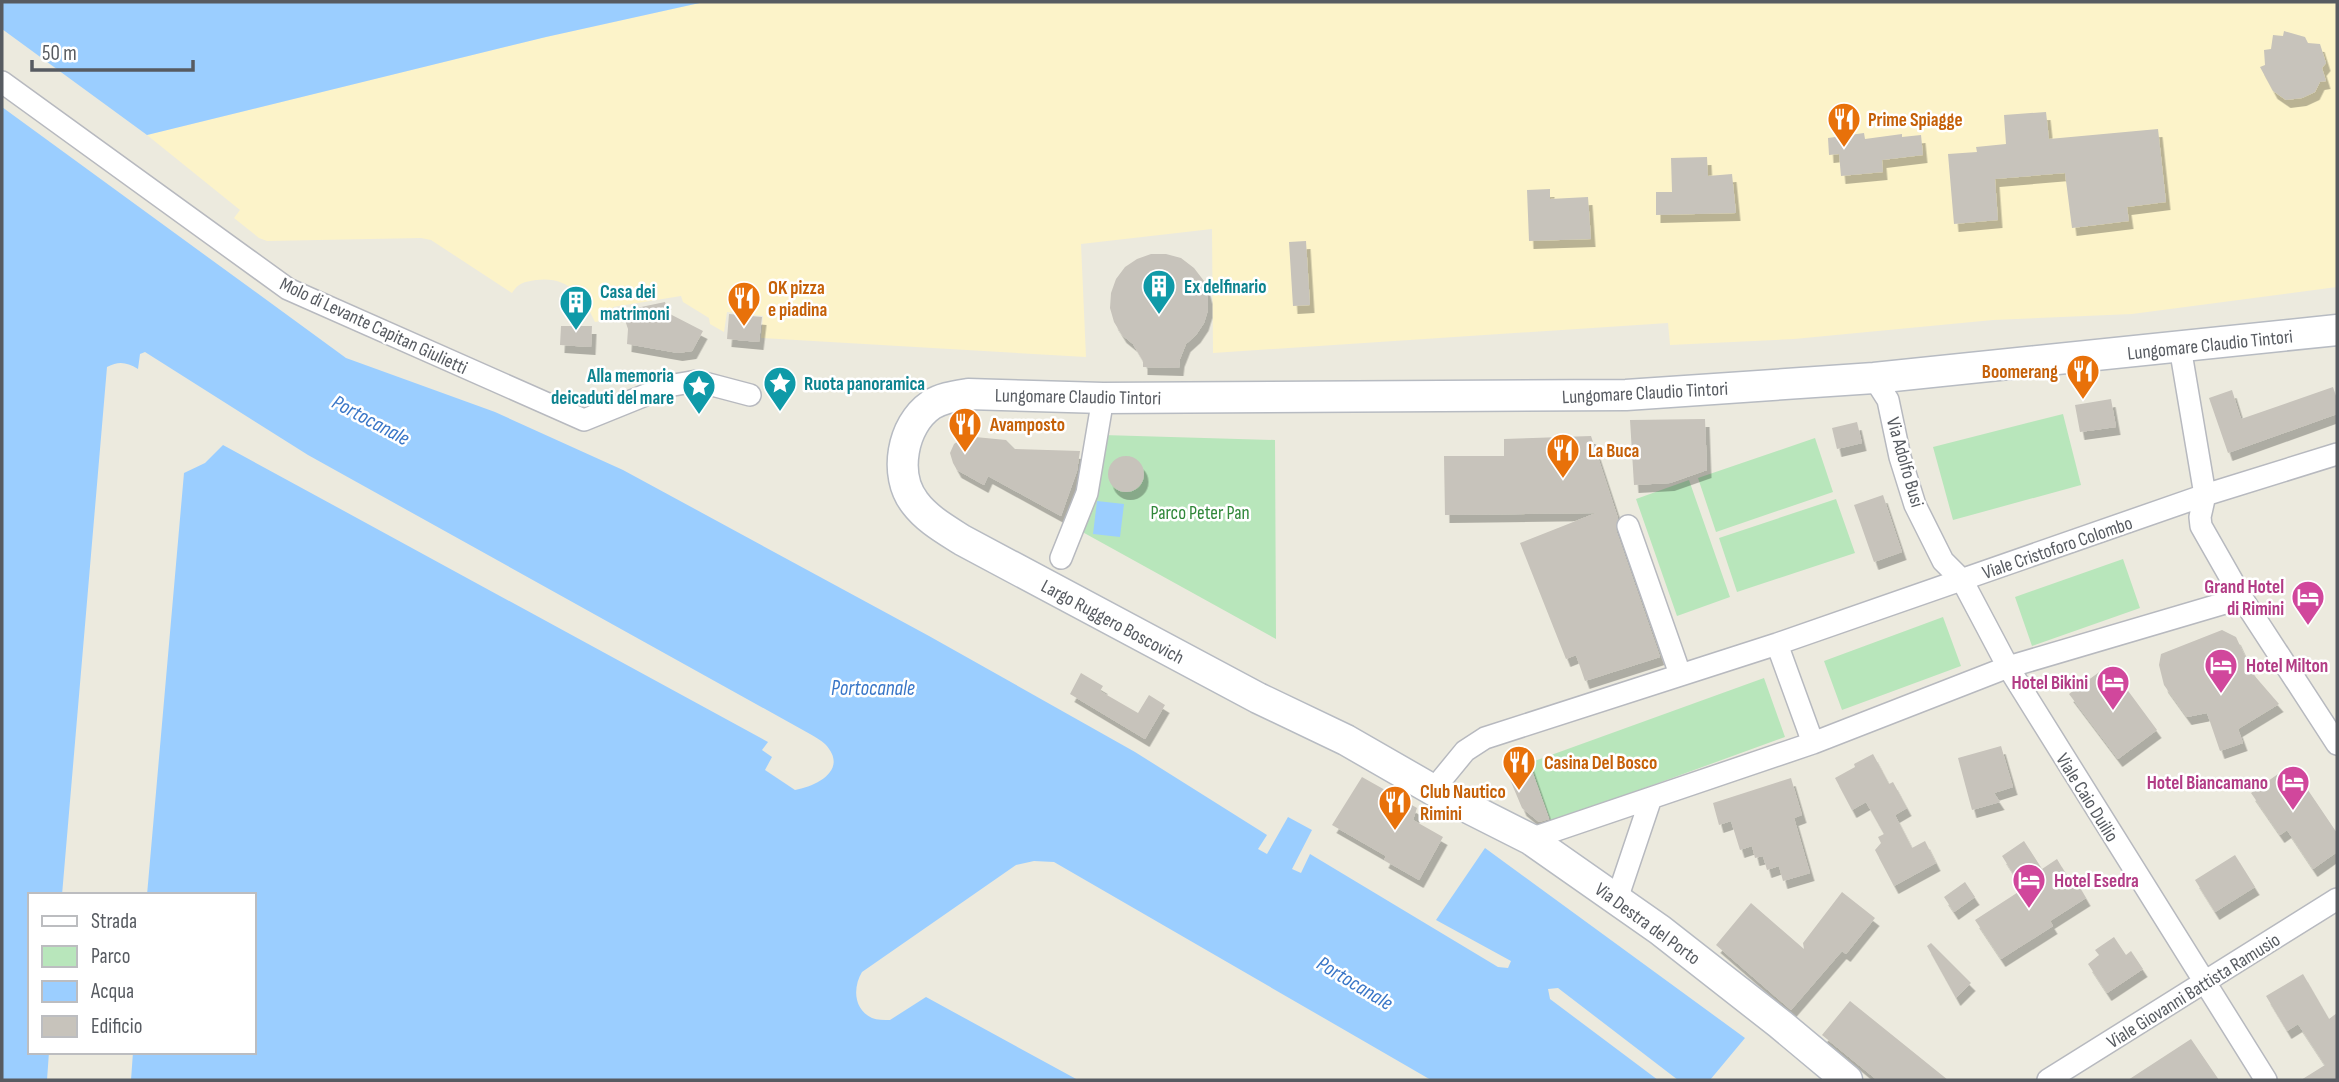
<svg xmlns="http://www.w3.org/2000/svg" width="2339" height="1082" font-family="'Sofia Sans Condensed',sans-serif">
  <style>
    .green { fill: #b8e6bb }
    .sand { fill: #fcf3c9 }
    .water { fill: #9bceff }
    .building { fill: #c7c3bb; filter: url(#shadow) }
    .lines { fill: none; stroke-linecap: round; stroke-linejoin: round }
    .street-casing { stroke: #b7b9bf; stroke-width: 24 }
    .secondary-casing { stroke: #b7bbc2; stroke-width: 33 }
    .street { stroke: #fff; stroke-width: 21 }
    .secondary { stroke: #fff; stroke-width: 30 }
    .labels { text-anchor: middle; stroke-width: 5; stroke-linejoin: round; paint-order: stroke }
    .food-label { font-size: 19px; font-weight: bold; fill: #c56008; stroke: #fff; text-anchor: start }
    .culture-label { font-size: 19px; font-weight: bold; fill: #0d838f; stroke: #fff; text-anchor: start }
    .street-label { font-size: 19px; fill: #575b61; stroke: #fff }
    .park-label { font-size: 19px; fill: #308739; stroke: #fff }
    .hotel-label { font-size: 19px; font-weight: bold; fill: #b23c85; stroke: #fff; text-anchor: end }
    .water-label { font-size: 21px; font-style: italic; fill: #3976c7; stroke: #fff }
  </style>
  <defs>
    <filter id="shadow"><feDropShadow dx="4.5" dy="8" stdDeviation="0" flood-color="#0004"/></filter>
  </defs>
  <rect width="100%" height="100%" fill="#eceade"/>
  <path class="green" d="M 2063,414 L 2081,485 L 1953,520 L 1933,447 Z
    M 1103,435 L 1275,440 L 1276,639 L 1077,529 Z
    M 1815,438 L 1833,492 L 1716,532 L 1698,478 Z
    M 1689,480 L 1730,597 L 1677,616 L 1636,499 Z
    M 1836,499 L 1855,553 L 1737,592 L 1719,538 Z
    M 2123,559 L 2140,608 L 2032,646 L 2015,597 Z
    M 1943,617 L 1961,666 L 1842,710 L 1824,661 Z
    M 1764,678 L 1785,737 L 1551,822 L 1529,763 Z"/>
  <path class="sand" d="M 704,2 L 2337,2 L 2337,287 L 2132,314 L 1993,320 L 1794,339 L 1670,345 L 1668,323 L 1213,353 L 1212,229 L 1081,244 L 1086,357 L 761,338 L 763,316 L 727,312 L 724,332 L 710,324 L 709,318 L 683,302 L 681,296 L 613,307 L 615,318 L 595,322 C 583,295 568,276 536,280 C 524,282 518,283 512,293 L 431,240 L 421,238 L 267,241 L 259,238 L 234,218 L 240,210 L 147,135 L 546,37 Z"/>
  <path class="water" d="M 2,2 L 704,2 L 546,37 L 147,135 L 2,29 Z
    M 2,107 L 346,358 L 495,412 L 623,470 L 929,636 L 1135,752 L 1267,835 L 1258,849 L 1267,854 L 1288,817 L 1312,830 L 1292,869 L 1301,873 L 1310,854 L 1498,967 L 1508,968 L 1511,961 L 1436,920 L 1485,848 L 1745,1038 L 1710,1080 L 1678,1080 L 1558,988 L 1548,989 L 1550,999 L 1658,1080 L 1431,1080 L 1054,862 L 1034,861 L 1016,865 L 862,972 C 853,987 853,1009 872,1018 C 877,1020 884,1020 890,1020 L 926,997 L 1078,1080 L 131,1080 L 133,1052 L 254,1052 L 254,895 L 147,895 L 184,473 L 205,463 L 223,445 L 768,742 L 762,750 L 772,757 L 765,770 L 795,790 C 818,786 849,769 825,744 C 821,740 815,737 810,734 L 308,455 L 145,352 L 140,354 L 138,369 C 126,362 119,361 107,367 L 62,895 L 30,895 L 30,1052 L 49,1052 L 47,1080 L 2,1080 Z
    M 1097,501 L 1124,504 L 1120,537 L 1093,534 Z"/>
  <path class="building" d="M 2284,31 L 2305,37 L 2308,43 L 2320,44 L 2326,63 L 2322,68 L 2326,81 L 2320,82 L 2315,92 L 2302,98 L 2286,100 L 2273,91 L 2260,67 L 2265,65 L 2264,50 L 2271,49 L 2273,35 L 2283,36 Z
    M 2046,112 L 2049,139 L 2158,129 L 2166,202 L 2127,207 L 2129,221 L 2072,228 L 2065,173 L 1995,179 L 1998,220 L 1954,224 L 1948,154 L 1977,152 L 1976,147 L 2006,144 L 2004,115 Z
    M 1864,133 L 1865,139 L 1902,134 L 1902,137 L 1921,135 L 1923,155 L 1882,160 L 1883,172 L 1841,176 L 1839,154 L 1829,155 L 1828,138 Z
    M 1707,157 L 1708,176 L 1732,174 L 1736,213 L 1656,215 L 1656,192 L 1672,192 L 1671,158 Z
    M 1550,189 L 1550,199 L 1588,197 L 1591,239 L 1529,241 L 1527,190 Z
    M 1306,241 L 1310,305 L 1293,306 L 1289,242 Z
    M 1151,254 L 1166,254 L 1181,258 L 1194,268 L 1204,281 L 1208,296 L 1208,310 L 1204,323 L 1196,335 L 1186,344 L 1180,359 L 1179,368 L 1143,367 L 1143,361 L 1133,344 L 1122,335 L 1114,322 L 1110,308 L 1111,293 L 1116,279 L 1125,267 L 1137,259 Z
    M 665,302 L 668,313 L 703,331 L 692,351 L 678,353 L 627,344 L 628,329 L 622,311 Z
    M 729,314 L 762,317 L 759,342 L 727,339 Z
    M 561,326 L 592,326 L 591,347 L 560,345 Z
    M 2333,387 L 2337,399 L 2337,414 L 2228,453 L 2209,398 L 2232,390 L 2241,419 Z
    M 2111,399 L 2116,427 L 2080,432 L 2075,405 Z
    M 1705,419 L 1707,470 L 1670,483 L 1634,485 L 1630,420 Z
    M 1857,422 L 1862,443 L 1837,449 L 1832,428 Z
    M 965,436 L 1006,440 L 1015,449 L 1080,451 L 1077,471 L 1061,516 L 988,476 L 984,485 L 957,470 L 953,463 L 950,453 L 954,444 Z
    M 1591,436 L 1618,518 L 1616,530 L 1660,657 L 1585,681 L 1576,655 L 1566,659 L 1520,543 L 1596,513 L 1445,515 L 1444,456 L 1504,456 L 1504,439 Z
    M1108 474a18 18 0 1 1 36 0a18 18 0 1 1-36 0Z
    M 1883,495 L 1902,552 L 1874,562 L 1854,505 Z
    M 2222,630 L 2236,637 L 2253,674 L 2279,704 L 2238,729 L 2243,743 L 2220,751 L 2207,713 L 2187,717 L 2164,685 L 2159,665 L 2161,654 Z
    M 2109,665 L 2157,730 L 2118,759 L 2069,694 Z
    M 1081,673 L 1103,686 L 1100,691 L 1138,713 L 1149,695 L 1165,705 L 1145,739 L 1070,694 Z
    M 2001,746 L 2013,787 L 1994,793 L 2000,802 L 1972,810 L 1958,758 Z
    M 1526,753 L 1549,819 L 1539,822 L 1522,808 L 1506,770 L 1516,757 Z
    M 1873,754 L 1889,784 L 1893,782 L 1907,808 L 1895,815 L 1912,848 L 1925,841 L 1936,863 L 1894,886 L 1875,850 L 1881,843 L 1878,837 L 1884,834 L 1866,802 L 1852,810 L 1835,778 L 1855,767 L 1854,764 Z
    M 2291,765 L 2337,833 L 2337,852 L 2313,869 L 2287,830 L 2280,835 L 2251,793 Z
    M 1362,777 L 1417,808 L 1413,820 L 1443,837 L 1419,880 L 1384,860 L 1386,856 L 1332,825 Z
    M 1791,778 L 1802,815 L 1794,818 L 1810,873 L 1783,881 L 1779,866 L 1767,870 L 1763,856 L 1755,858 L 1752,846 L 1740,850 L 1731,821 L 1719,825 L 1713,803 Z
    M 2024,841 L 2042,869 L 2057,859 L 2072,884 L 2076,881 L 2086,898 L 2050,921 L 2053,926 L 2001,959 L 1975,920 L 2023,889 L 2002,856 Z
    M 2235,855 L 2255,887 L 2215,912 L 2195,880 Z
    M 1965,882 L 1975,897 L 1954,912 L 1944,897 Z
    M 1842,892 L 1875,918 L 1846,954 L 1842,951 L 1791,1010 L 1716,945 L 1751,903 L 1804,949 L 1803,943 Z
    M 2114,937 L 2126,955 L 2131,951 L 2143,969 L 2107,993 L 2088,964 L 2099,955 L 2095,950 Z
    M 1931,943 L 1971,983 L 1956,998 L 1927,946 Z
    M 2303,974 L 2329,1019 L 2337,1013 L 2337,1080 L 2301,1080 L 2325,1065 L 2298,1024 L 2287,1031 L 2266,996 Z
    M 1850,1001 L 1948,1080 L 1877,1080 L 1822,1035 Z
    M 2191,1039 L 2219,1080 L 2128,1080 Z"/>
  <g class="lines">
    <defs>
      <path id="street" d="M 2,82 L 288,289 L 584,420 L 668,386 L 697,381 L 750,395
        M 2180,347 L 2205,495 L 2200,517 L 2201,526 L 2242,598 L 2337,744
        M 1874,378 L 1888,400 L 1900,457 L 1915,505 L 1943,561 L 1962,580 L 2008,667 L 2266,1080
        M 1628,526 L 1680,674
        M 1061,558 L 1087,493 L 1103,398
        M 1777,644 L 1813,743
        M 1433,790 L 1465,751 L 1485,738 L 1777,644 L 2205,495 L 2337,454
        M 1530,839 L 1813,743 L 2008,667 L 2242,598
        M 1617,899 L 1651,798
        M 2048,1080 L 2337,899"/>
      <path id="secondary" d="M 1847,1080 L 1780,1024 L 1660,930 L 1530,839 L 1433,790 L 1346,740 L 1258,698 L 962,540 C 945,529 927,519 915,503 C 893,475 902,425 931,405 C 941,398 956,396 968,394 L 1103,398 L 1626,395 L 1874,378 L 2337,330"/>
    </defs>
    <use href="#street" class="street-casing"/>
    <use href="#secondary" class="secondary-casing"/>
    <use href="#street" class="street"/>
    <use href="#secondary" class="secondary"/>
  </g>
  <defs>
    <symbol id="restaurant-pin" viewBox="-11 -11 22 30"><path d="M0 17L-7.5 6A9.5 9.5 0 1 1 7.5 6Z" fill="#e8710a" stroke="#fff"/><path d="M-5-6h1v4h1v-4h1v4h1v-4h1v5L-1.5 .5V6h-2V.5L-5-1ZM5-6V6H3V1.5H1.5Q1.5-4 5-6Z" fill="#fff"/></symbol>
    <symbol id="building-pin" viewBox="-11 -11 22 30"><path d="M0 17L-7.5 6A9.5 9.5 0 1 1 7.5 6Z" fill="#0f9aa8" stroke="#fff"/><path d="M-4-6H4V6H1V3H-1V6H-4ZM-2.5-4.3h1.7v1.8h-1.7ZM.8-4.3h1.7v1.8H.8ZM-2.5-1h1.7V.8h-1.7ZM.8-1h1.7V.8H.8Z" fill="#fff"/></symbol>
    <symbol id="sight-pin" viewBox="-11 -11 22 30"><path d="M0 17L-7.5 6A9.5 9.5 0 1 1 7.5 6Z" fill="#0f9aa8" stroke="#fff"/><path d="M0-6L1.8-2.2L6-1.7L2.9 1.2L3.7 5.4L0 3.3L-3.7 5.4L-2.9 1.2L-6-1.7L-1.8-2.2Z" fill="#fff"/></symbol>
    <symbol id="hotel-pin" viewBox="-11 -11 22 30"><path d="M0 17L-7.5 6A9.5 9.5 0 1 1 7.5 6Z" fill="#d1479c" stroke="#fff"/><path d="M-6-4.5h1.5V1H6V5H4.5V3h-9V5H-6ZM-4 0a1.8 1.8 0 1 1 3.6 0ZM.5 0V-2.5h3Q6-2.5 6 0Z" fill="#fff"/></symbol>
  </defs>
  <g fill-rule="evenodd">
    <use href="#restaurant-pin" x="1825" y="100" width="38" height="52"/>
    <use href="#building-pin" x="1140" y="267" width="38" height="52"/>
    <use href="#restaurant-pin" x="725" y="279" width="38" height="52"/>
    <use href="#building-pin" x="557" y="283" width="38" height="52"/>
    <use href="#restaurant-pin" x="2064" y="352" width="38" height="52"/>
    <use href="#sight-pin" x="761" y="364" width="38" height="52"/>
    <use href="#sight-pin" x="680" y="367" width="38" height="52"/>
    <use href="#restaurant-pin" x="946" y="405" width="38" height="52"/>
    <use href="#restaurant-pin" x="1544" y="431" width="38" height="52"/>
    <use href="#hotel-pin" x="2289" y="578" width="38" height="52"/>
    <use href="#hotel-pin" x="2202" y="646" width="38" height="52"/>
    <use href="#hotel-pin" x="2094" y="663" width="38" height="52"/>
    <use href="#restaurant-pin" x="1500" y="743" width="38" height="52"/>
    <use href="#hotel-pin" x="2274" y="763" width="38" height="52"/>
    <use href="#restaurant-pin" x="1376" y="783" width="38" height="52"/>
    <use href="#hotel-pin" x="2010" y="861" width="38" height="52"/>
  </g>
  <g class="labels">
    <g class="food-label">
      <text x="1868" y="126">Prime Spiagge</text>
      <text x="768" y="294">OK pizza<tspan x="768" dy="22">e piadina</tspan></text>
      <text x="2058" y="378" text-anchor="end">Boomerang</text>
      <text x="990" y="431">Avamposto</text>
      <text x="1588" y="457">La Buca</text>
      <text x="1544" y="769">Casina Del Bosco</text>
      <text x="1420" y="798">Club Nautico<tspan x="1420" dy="22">Rimini</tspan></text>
    </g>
    <g class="culture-label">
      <text x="1184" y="293">Ex delfinario</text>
      <text x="600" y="298">Casa dei<tspan x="600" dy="22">matrimoni</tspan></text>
      <text x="674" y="382" text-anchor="end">Alla memoria<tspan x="674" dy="22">deicaduti del mare</tspan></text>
      <text x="804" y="390">Ruota panoramica</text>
    </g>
    <g class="street-label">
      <text transform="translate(374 325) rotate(25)" y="7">Molo di Levante Capitan Giulietti</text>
      <text transform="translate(2210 344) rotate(-6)" y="7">Lungomare Claudio Tintori</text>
      <text transform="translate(1645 392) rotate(-3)" y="7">Lungomare Claudio Tintori</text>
      <text transform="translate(1078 396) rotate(1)" y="7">Lungomare Claudio Tintori</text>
      <text transform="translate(1906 462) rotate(74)" y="7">Via Adolfo Busi</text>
      <text transform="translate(2057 547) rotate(-19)" y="7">Viale Cristoforo Colombo</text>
      <text transform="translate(1113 621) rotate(28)" y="7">Largo Ruggero Boscovich</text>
      <text transform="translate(2088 797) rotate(58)" y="7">Viale Caio Duilio</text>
      <text transform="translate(1648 923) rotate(36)" y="7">Via Destra del Porto</text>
      <text transform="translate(2193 990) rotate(-32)" y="7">Viale Giovanni Battista Ramusio</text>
    </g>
    <g class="park-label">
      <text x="1200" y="519">Parco Peter Pan</text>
    </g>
    <g class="hotel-label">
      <text x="2284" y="593">Grand Hotel<tspan x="2284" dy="22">di Rimini</tspan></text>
      <text x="2246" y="672" text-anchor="start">Hotel Milton</text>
      <text x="2088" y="689">Hotel Bikini</text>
      <text x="2268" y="789">Hotel Biancamano</text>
      <text x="2054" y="887" text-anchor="start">Hotel Esedra</text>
    </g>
    <g class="water-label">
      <text transform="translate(371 420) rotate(28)" y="7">Portocanale</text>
      <text x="873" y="695">Portocanale</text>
      <text transform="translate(1355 983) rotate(31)" y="7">Portocanale</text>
    </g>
  </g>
  <rect width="2339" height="1082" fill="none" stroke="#575b61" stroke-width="7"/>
  <rect x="28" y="893" width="228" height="161" fill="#ffffff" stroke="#bcbdc0" stroke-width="2"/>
  <rect x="42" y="916" width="35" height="10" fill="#ffffff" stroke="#bcbdc0" stroke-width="2"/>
  <text x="91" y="928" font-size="21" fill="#575b61">Strada</text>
  <rect x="42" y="946" width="35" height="21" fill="#b8e6bb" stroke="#bcbdc0" stroke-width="2"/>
  <text x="91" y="963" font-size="21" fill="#575b61">Parco</text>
  <rect x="42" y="981" width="35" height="21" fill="#9bceff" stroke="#bcbdc0" stroke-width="2"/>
  <text x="91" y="998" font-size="21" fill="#575b61">Acqua</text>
  <rect x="42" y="1016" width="35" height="21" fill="#c7c3bb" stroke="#bcbdc0" stroke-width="2"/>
  <text x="91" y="1033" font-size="21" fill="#575b61">Edificio</text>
  <path d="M32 60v10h161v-10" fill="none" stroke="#575b61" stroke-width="3.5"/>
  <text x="42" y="60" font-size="21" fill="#575b61" stroke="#ffffff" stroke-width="5" paint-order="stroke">50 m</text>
</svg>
